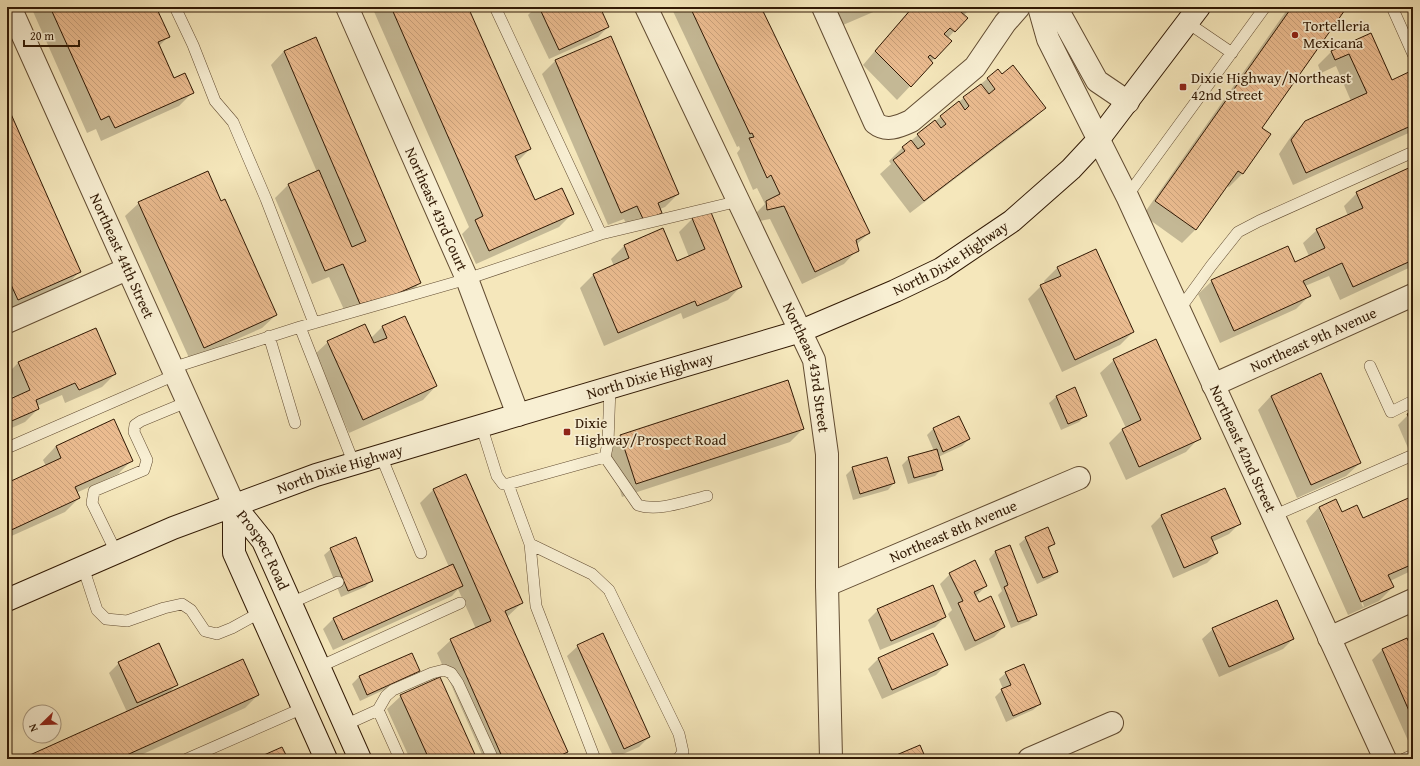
<svg xmlns="http://www.w3.org/2000/svg" width="1420" height="766" font-family="'Gentium Book Plus',serif">
  <style>
    .shadow { fill: #0003; fill-rule: evenodd }
    .building { fill: url(#building-back-hatch); stroke: #311904 }
    .lines { fill: none; stroke-linecap: round; stroke-linejoin: round }
    .lane-casing { stroke: #624c32; stroke-width: 12 }
    .street-casing { stroke: #624c32; stroke-width: 24 }
    .secondary-casing { stroke: #311904; stroke-width: 24 }
    .lane { stroke: #f8efd3; stroke-width: 11 }
    .street { stroke: #f8efd3; stroke-width: 22 }
    .secondary { stroke: #f8efd3; stroke-width: 22 }
    .poi-dot { fill: #8f2418; stroke: #f8efd3; stroke-width: 1.5 }
    .labels { text-anchor: middle; stroke-width: 3.5; stroke-linejoin: round; paint-order: stroke }
    .poi-label { font-size: 15px; fill: #311904; stroke: #f8efd3; text-anchor: start }
    .street-label { font-size: 15px; fill: #311904; stroke: #f8efd3 }
  </style>
  <defs>
    <pattern id="building-back-hatch" width="6" height="6" patternUnits="userSpaceOnUse"><rect width="6" height="6" fill="#ebbc90"/><path d="M-1 5l2 2M0 0l6 6M5-1l2 2" fill="none" stroke="#caa17b"/></pattern>
  </defs>
  <rect width="100%" height="100%" fill="#f5e7bb"/>
  <filter id="stains"><feTurbulence type="fractalNoise" baseFrequency=".005" numOctaves="4"/><feColorMatrix values="0 0 0 0 .2 0 0 0 0 .09 0 0 0 0 .02 0 0 0 .5 -.17"/></filter>
  <radialGradient id="worn" r=".72"><stop offset=".6" stop-color="#630" stop-opacity="0"/><stop offset="1" stop-color="#630" stop-opacity=".3"/></radialGradient>
  <path class="shadow" d="M 31,7 L 141,7 L 142,10 L 150,7 L 155,7 L 168,37 L 159,46 L 174,79 L 193,92 L 179,106 L 101,141 L 96,129 L 87,133 Z
    M 372,7 L 467,7 L 530,149 L 517,162 L 534,201 L 572,214 L 559,227 L 476,264 L 462,234 L 469,227 Z
    M 536,7 L 599,7 L 608,27 L 598,37 L 549,59 L 528,15 Z
    M 671,7 L 760,7 L 869,233 L 856,245 L 857,250 L 844,264 L 802,284 L 770,219 L 754,222 L 753,216 L 765,204 L 757,188 L 753,190 L 737,153 L 740,149 L 739,146 L 737,147 Z
    M 844,7 L 885,7 L 843,25 L 838,14 L 844,8 Z
    M 912,7 L 972,7 L 963,16 L 966,18 L 948,38 L 951,41 L 931,62 L 932,63 L 897,100 L 863,65 Z
    M 1097,7 L 1103,7 L 1100,10 Z
    M 1289,7 L 1346,7 L 1261,128 L 1270,134 L 1242,174 L 1229,187 L 1226,185 L 1195,230 L 1182,243 L 1143,215 Z
    M 1371,34 L 1391,81 L 1413,71 L 1413,131 L 1293,185 L 1279,154 L 1292,135 L 1306,121 L 1351,101 L 1336,66 L 1321,73 L 1318,65 L 1331,52 Z
    M 284,51 L 420,283 L 407,296 L 347,316 L 329,277 L 312,284 L 275,198 L 288,185 L 317,172 L 271,65 Z
    M 555,61 L 678,194 L 665,207 L 660,209 L 661,212 L 648,226 L 630,233 L 624,219 L 608,225 L 542,74 Z
    M 998,70 L 1002,75 L 1044,108 L 1031,121 L 910,213 L 880,174 L 891,164 L 889,161 L 902,148 Z
    M 7,108 L 80,271 L 67,285 L 7,311 Z
    M 1413,167 L 1413,266 L 1340,300 L 1329,276 L 1305,286 L 1309,296 L 1296,309 L 1220,343 L 1198,294 L 1212,281 L 1294,263 L 1309,256 L 1303,243 L 1317,230 L 1348,216 L 1344,206 L 1357,193 Z
    M 221,202 L 276,315 L 262,328 L 190,360 L 125,216 L 139,203 Z
    M 709,211 L 741,286 L 728,300 L 683,319 L 681,313 L 604,346 L 580,288 L 594,274 L 614,266 L 611,259 L 624,246 L 663,229 L 677,262 L 689,257 L 679,232 L 692,219 Z
    M 1095,250 L 1133,332 L 1120,345 L 1062,372 L 1028,299 L 1041,286 L 1045,284 L 1044,281 L 1057,268 Z
    M 382,327 L 436,386 L 423,400 L 349,433 L 314,355 L 328,342 L 371,338 Z
    M 95,329 L 115,374 L 102,387 L 65,403 L 62,395 L 37,406 L 38,409 L 25,422 L 7,430 L 7,399 L 8,401 L 14,398 L 7,381 L 7,374 L 18,363 Z
    M 1114,360 L 1199,438 L 1186,452 L 1126,480 L 1109,443 L 1122,430 L 1126,428 L 1100,373 Z
    M 787,381 L 803,429 L 790,442 L 622,497 L 607,449 L 620,436 Z
    M 1074,389 L 1086,415 L 1079,422 L 1061,430 L 1049,403 L 1056,397 Z
    M 1271,396 L 1360,463 L 1346,476 L 1297,498 L 1258,410 Z
    M 1413,412 L 1413,446 L 1408,448 L 1398,425 L 1408,415 Z
    M 934,428 L 969,439 L 962,446 L 938,457 L 942,469 L 935,476 L 908,484 L 902,465 L 909,458 L 934,451 L 927,435 Z
    M 56,446 L 131,461 L 118,474 L 76,493 L 79,498 L 65,512 L 7,538 L 7,481 L 8,483 L 46,466 L 43,460 Z
    M 853,468 L 894,483 L 888,490 L 853,500 L 846,475 Z
    M 1224,489 L 1239,524 L 1229,534 L 1212,542 L 1217,553 L 1207,563 L 1173,578 L 1151,526 L 1161,516 Z
    M 433,490 L 522,603 L 507,617 L 567,751 L 559,759 L 484,759 L 437,653 L 451,640 L 476,629 L 458,589 L 452,596 L 333,650 L 323,629 L 333,619 L 449,567 L 420,503 Z
    M 1413,497 L 1413,570 L 1390,581 L 1393,587 L 1379,601 L 1348,615 L 1306,521 L 1319,507 L 1362,519 ZM 1320,512 L 1322,512 L 1364,606 L 1363,607 Z
    M 1026,538 L 1054,543 L 1048,550 L 1057,572 L 1050,578 L 1037,584 L 1019,544 Z
    M 331,549 L 372,580 L 365,587 L 341,597 L 324,555 Z
    M 995,552 L 1036,614 L 1029,621 L 1011,628 L 998,595 L 1002,591 L 989,559 Z
    M 950,574 L 986,586 L 976,596 L 978,604 L 1004,627 L 994,637 L 965,651 L 948,614 L 952,610 L 940,584 Z
    M 878,610 L 945,617 L 935,627 L 880,650 L 868,620 Z
    M 1213,629 L 1293,639 L 1283,649 L 1219,677 L 1202,639 Z
    M 933,635 L 947,664 L 936,675 L 882,699 L 868,669 L 878,659 Z
    M 1406,639 L 1413,653 L 1413,744 L 1410,745 L 1372,660 L 1382,650 Z
    M 578,646 L 649,737 L 639,747 L 614,758 L 567,656 Z
    M 411,654 L 419,671 L 412,677 L 360,701 L 352,684 L 359,677 Z
    M 119,663 L 177,684 L 168,694 L 258,695 L 245,708 L 132,759 L 23,759 L 127,712 L 109,673 Z
    M 1006,673 L 1040,704 L 1033,710 L 1006,722 L 995,697 L 1003,689 L 999,679 Z
    M 401,696 L 476,759 L 410,759 L 387,709 Z"/>
  <path class="building" d="M 50,7 L 142,7 L 143,9 L 147,7 L 156,7 L 170,37 L 158,42 L 174,78 L 185,73 L 194,93 L 115,128 L 109,116 L 101,120 Z
    M 391,7 L 468,7 L 531,149 L 515,156 L 535,200 L 562,188 L 574,214 L 489,251 L 475,220 L 483,216 Z
    M 539,7 L 600,7 L 609,27 L 559,50 Z
    M 690,7 L 761,7 L 870,233 L 856,240 L 859,251 L 815,272 L 784,206 L 767,210 L 766,201 L 780,194 L 771,175 L 767,178 L 749,138 L 754,137 L 752,133 L 750,134 Z
    M 913,7 L 966,7 L 961,12 L 968,18 L 955,32 L 950,28 L 944,34 L 952,41 L 935,59 L 930,55 L 928,57 L 933,63 L 911,87 L 875,51 Z
    M 1292,7 L 1347,7 L 1262,128 L 1271,134 L 1243,174 L 1238,171 L 1196,230 L 1155,201 Z
    M 1371,33 L 1392,80 L 1413,70 L 1413,125 L 1306,173 L 1291,140 L 1305,121 L 1367,93 L 1349,54 L 1335,60 L 1331,51 Z
    M 611,36 L 679,194 L 658,203 L 662,213 L 644,221 L 637,206 L 621,213 L 555,60 Z
    M 316,37 L 421,283 L 394,295 L 360,304 L 343,264 L 325,271 L 288,184 L 319,170 L 352,247 L 366,241 L 284,51 Z
    M 1013,65 L 1046,108 L 924,201 L 893,160 L 905,151 L 902,147 L 911,140 L 918,149 L 925,144 L 917,134 L 935,120 L 941,128 L 946,124 L 940,116 L 959,101 L 965,110 L 969,106 L 963,97 L 981,84 L 989,94 L 995,89 L 987,78 L 998,69 L 1002,74 Z
    M 7,105 L 81,272 L 18,300 L 7,276 Z
    M 1413,166 L 1413,260 L 1353,287 L 1342,263 L 1303,281 L 1311,296 L 1234,331 L 1211,280 L 1288,246 L 1295,262 L 1325,248 L 1316,229 L 1363,208 L 1356,192 Z
    M 208,171 L 221,201 L 225,199 L 277,315 L 204,348 L 138,202 Z
    M 710,210 L 742,287 L 697,306 L 695,301 L 618,333 L 593,274 L 629,258 L 624,245 L 663,228 L 677,261 L 705,249 L 692,218 Z
    M 1096,249 L 1134,332 L 1075,360 L 1040,285 L 1061,276 L 1057,267 Z
    M 405,316 L 437,386 L 363,420 L 327,341 L 365,324 L 374,343 L 387,338 L 382,326 Z
    M 96,328 L 116,374 L 79,390 L 75,383 L 36,400 L 39,409 L 7,423 L 7,397 L 8,400 L 30,390 L 18,362 Z
    M 1156,339 L 1201,439 L 1139,467 L 1122,429 L 1141,420 L 1113,359 Z
    M 1321,373 L 1361,463 L 1311,485 L 1271,396 Z
    M 788,380 L 804,429 L 636,484 L 620,435 Z
    M 1075,387 L 1087,416 L 1068,424 L 1056,396 Z
    M 1413,411 L 1413,426 L 1407,414 Z
    M 959,416 L 970,439 L 943,452 L 933,428 Z
    M 114,419 L 133,461 L 75,487 L 80,498 L 7,532 L 7,478 L 9,482 L 61,458 L 56,446 Z
    M 937,449 L 943,470 L 914,478 L 908,457 Z
    M 887,457 L 895,483 L 860,494 L 852,467 Z
    M 466,474 L 523,603 L 505,611 L 568,752 L 552,759 L 503,759 L 450,639 L 491,621 L 433,489 Z
    M 1225,488 L 1241,524 L 1211,537 L 1218,553 L 1184,568 L 1161,515 Z
    M 1413,496 L 1413,564 L 1388,575 L 1394,587 L 1361,602 L 1319,507 L 1336,499 L 1342,512 L 1357,505 L 1363,518 Z
    M 1048,527 L 1055,544 L 1048,547 L 1058,572 L 1043,578 L 1025,537 Z
    M 356,537 L 373,581 L 348,591 L 330,548 Z
    M 1010,545 L 1037,615 L 1018,622 L 1004,587 L 1008,585 L 995,551 Z
    M 975,560 L 987,586 L 974,592 L 979,602 L 991,596 L 1005,627 L 975,641 L 958,603 L 963,601 L 949,573 Z
    M 453,564 L 463,586 L 343,640 L 333,618 Z
    M 933,585 L 946,617 L 891,641 L 877,609 Z
    M 1277,600 L 1294,639 L 1229,667 L 1212,628 Z
    M 603,633 L 650,737 L 624,749 L 577,645 Z
    M 933,633 L 948,665 L 892,690 L 878,658 Z
    M 1407,638 L 1413,652 L 1413,720 L 1382,649 Z
    M 159,643 L 178,685 L 137,703 L 118,662 Z
    M 412,653 L 420,671 L 367,695 L 359,676 Z
    M 243,659 L 259,695 L 118,759 L 21,759 Z
    M 1024,664 L 1041,704 L 1013,716 L 1001,689 L 1011,685 L 1005,672 Z
    M 440,677 L 477,759 L 429,759 L 400,695 Z
    M 920,745 L 926,759 L 887,759 Z
    M 282,747 L 288,759 L 255,759 Z"/>
  <g class="lines">
    <defs>
      <path id="lane" d="M 175,7 L 193,45 L 215,101 L 233,122 L 266,199 L 314,323
        M 1392,7 L 1413,54
        M 1188,23 L 1232,53
        M 1127,196 L 1265,7
        M 601,234 L 739,201
        M 1179,310 L 1211,266 L 1238,232 L 1259,221 L 1413,152
        M 269,336 L 295,423
        M 1370,366 L 1391,412 L 1413,401
        M 172,368 L 300,327
        M 610,387 L 608,443 L 605,457 L 638,505 C 658,512 686,501 707,496
        M 481,425 L 497,476 L 503,484 L 508,484 L 605,457
        M 7,448 L 175,375
        M 381,456 L 421,553
        M 354,464 L 300,327 L 467,279 L 601,234 L 495,7
        M 508,484 L 530,544 L 536,606 L 595,759
        M 1273,516 L 1413,455
        M 530,544 L 592,574 L 609,590 L 679,734 L 683,752 L 678,759
        M 116,552 L 92,503 L 94,491 L 144,470 L 147,460 L 134,432 L 135,425 L 141,421 L 187,402
        M 83,567 L 97,610 L 106,619 L 127,621 L 164,608 L 182,604 L 191,610 L 205,631 L 217,634 L 232,628 L 261,612
        M 291,603 L 338,582
        M 319,667 L 460,603
        M 378,710 L 400,759
        M 345,725 L 378,710 L 386,696 L 393,690 L 432,673 L 444,670 L 451,673 L 458,683 L 493,759
        M 187,759 L 303,708
        M 1404,759 L 1413,755"/>
      <g id="street">
        <path id="s1" d="M 10,7 L 234,505"/>
        <path id="s2" d="M 347,7 L 467,279 L 518,415"/>
        <path id="s3" d="M 646,7 L 814,360 L 827,454 L 827,585 L 831,759"/>
        <path d="M 823,7 L 875,123 C 886,132 898,127 911,121 L 975,67 L 1005,23 L 1019,7"/>
        <path id="s4" d="M 1039,7 L 1048,39 L 1127,196 L 1385,759"/>
        <path d="M 1056,7 L 1097,81 L 1128,102"/>
        <path d="M 7,322 L 127,269"/>
        <path id="s5" d="M 1213,385 L 1413,295"/>
        <path id="s6" d="M 827,585 L 1079,478"/>
        <path d="M 1329,638 L 1413,600"/>
        <path d="M 1029,759 L 1112,723"/>
      </g>
      <g id="secondary">
        <path id="s7" d="M 234,505 L 263,541 L 360,759"/>
        <path d="M 234,505 L 234,553 L 326,759"/>
        <path id="s8" d="M 7,600 L 173,528 L 316,475 L 450,435 L 801,331 L 895,291 L 941,269 L 1012,221 L 1071,169 L 1098,140 L 1199,7"/>
      </g>
    </defs>
    <use href="#lane" class="lane-casing"/>
    <use href="#street" class="street-casing"/>
    <use href="#secondary" class="secondary-casing"/>
    <use href="#lane" class="lane"/>
    <use href="#street" class="street"/>
    <use href="#secondary" class="secondary"/>
  </g>
  <g class="poi-dot">
    <circle cx="1295" cy="35" r="4"/>
    <rect x="1179" y="83" width="8" height="8" rx="2"/>
    <rect x="563" y="428" width="8" height="8" rx="2"/>
  </g>
  <g class="labels">
    <g class="poi-label">
      <text x="1303" y="31">Tortelleria<tspan x="1303" dy="17">Mexicana</tspan></text>
      <text x="1191" y="83">Dixie Highway/Northeast<tspan x="1191" dy="17">42nd Street</tspan></text>
      <text x="575" y="428">Dixie<tspan x="575" dy="17">Highway/Prospect Road</tspan></text>
    </g>
    <g class="street-label">
      <text dy="5" stroke="none"><textPath href="#s2" startOffset="221">Northeast 43rd Court</textPath></text>
      <text dy="5" stroke="none"><textPath href="#s1" startOffset="273">Northeast 44th Street</textPath></text>
      <text dy="5" stroke="none"><textPath href="#s8" startOffset="1006">North Dixie Highway</textPath></text>
      <text dy="5" stroke="none"><textPath href="#s5" startOffset="110">Northeast 9th Avenue</textPath></text>
      <text dy="5" stroke="none"><textPath href="#s3" startOffset="396">Northeast 43rd Street</textPath></text>
      <text dy="5" stroke="none"><textPath href="#s8" startOffset="682">North Dixie Highway</textPath></text>
      <text dy="5" stroke="none"><textPath href="#s4" startOffset="487">Northeast 42nd Street</textPath></text>
      <text dy="5" stroke="none"><textPath href="#s8" startOffset="358">North Dixie Highway</textPath></text>
      <text dy="5" stroke="none"><textPath href="#s6" startOffset="137">Northeast 8th Avenue</textPath></text>
      <text dy="5" stroke="none"><textPath href="#s7" startOffset="54">Prospect Road</textPath></text>
    </g>
  </g>
  <rect width="1420" height="766" fill="none" stroke="#f5e7bb" stroke-width="24"/>
  <rect x="8" y="8" width="1404" height="750" fill="none" stroke="#311904" stroke-width="2"/>
  <rect x="12" y="12" width="1396" height="742" fill="none" stroke="#311904"/>
  <g transform="translate(42 724) rotate(247)"><circle r="19" fill="#f8efd3" stroke="#a89980"/>
  <path d="M0-3L7 15L0 10L-7 15Z" fill="#8f2418"/>
  <text y="-6" font-size="11" font-weight="bold" text-anchor="middle" fill="#311904">N</text>
  </g>
  <path d="M24 40v6h55v-6" fill="none" stroke="#311904" stroke-width="2"/>
  <text x="30" y="40" font-size="12" fill="#311904" stroke="#f8efd3" stroke-width="3" paint-order="stroke">20 m</text>
  <rect width="100%" height="100%" filter="url(#stains)"/>
  <rect width="100%" height="100%" fill="url(#worn)"/>
</svg>
